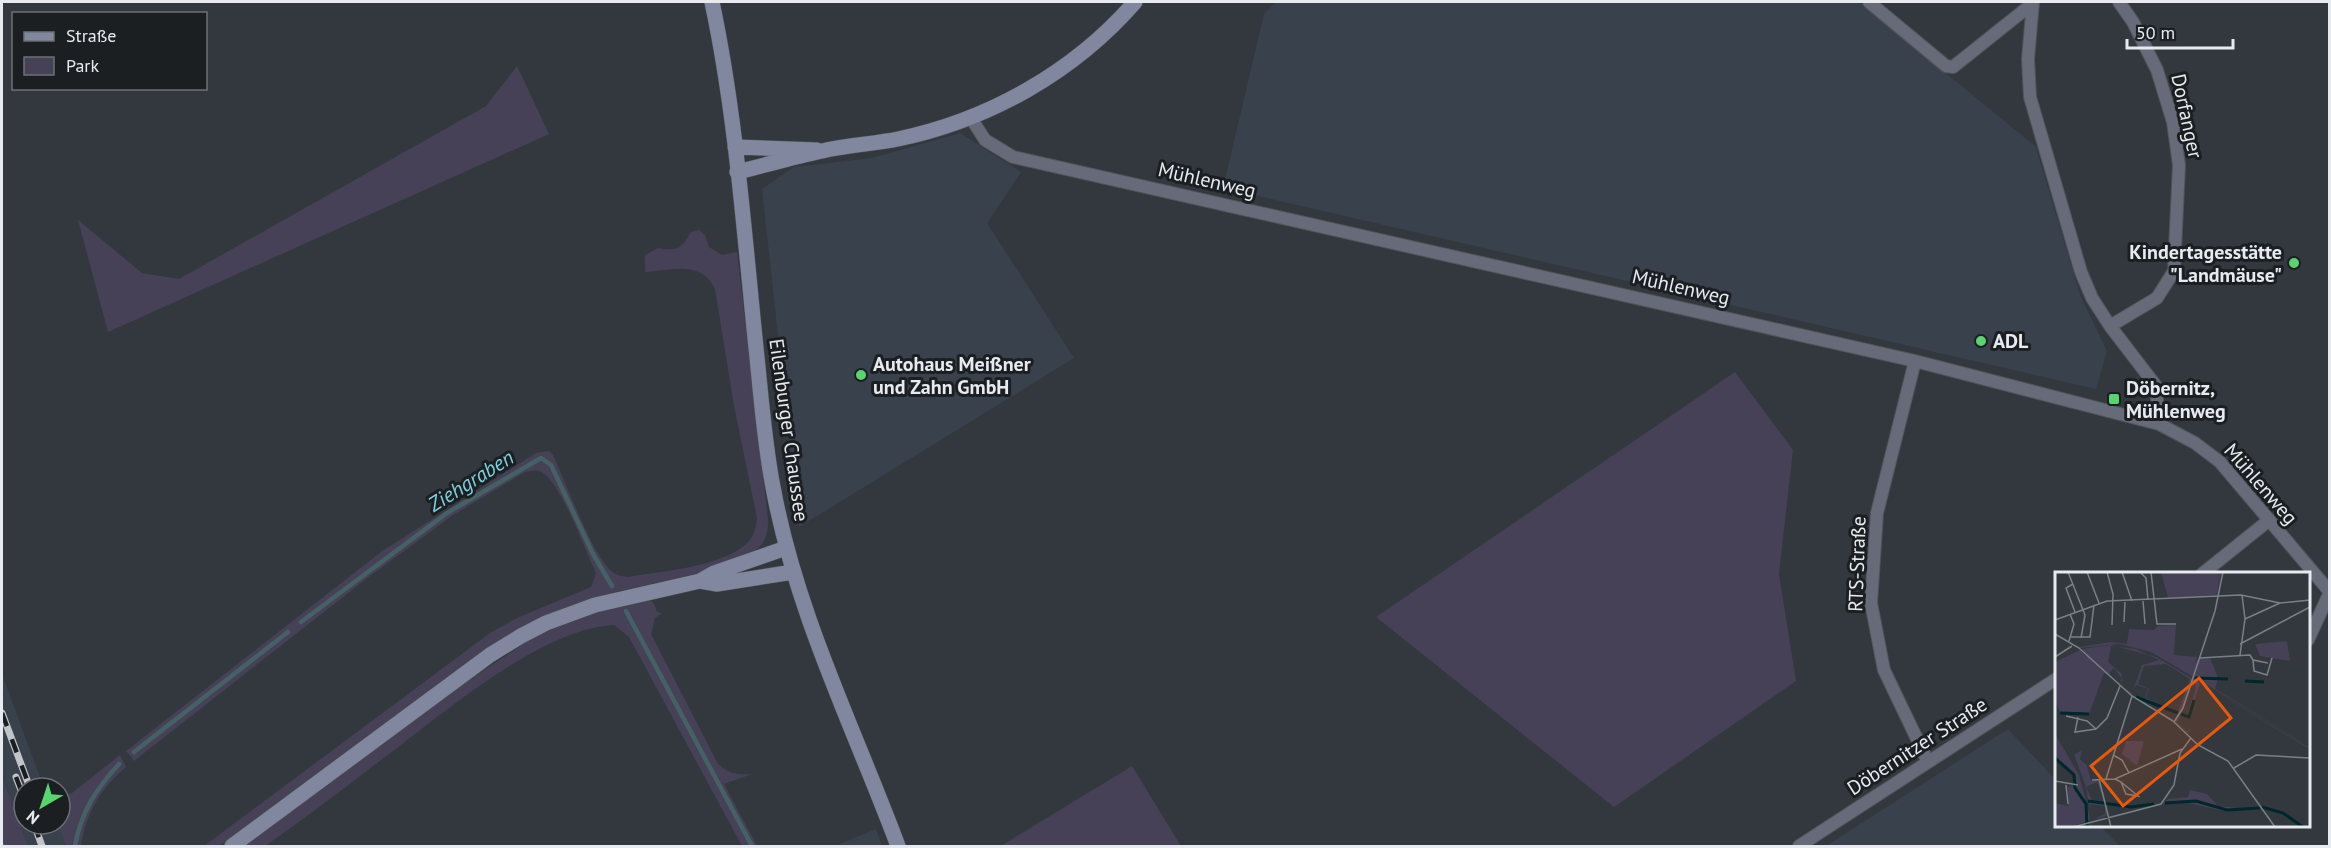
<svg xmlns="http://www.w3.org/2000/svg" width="2331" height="848" font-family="'PT Sans',sans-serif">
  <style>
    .built { fill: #39414d }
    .green { fill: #464157 }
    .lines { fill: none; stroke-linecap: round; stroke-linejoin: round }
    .stream { stroke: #466166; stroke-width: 4.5 }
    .street-casing { stroke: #4f555a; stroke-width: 14 }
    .secondary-casing { stroke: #4f555a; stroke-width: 16 }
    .street { stroke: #676a79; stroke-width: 12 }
    .secondary { stroke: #81879e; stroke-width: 15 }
    .rail-casing { stroke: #c1c5ca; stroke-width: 7 }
    .rail { stroke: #1c1f22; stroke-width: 4.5; stroke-dasharray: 14; stroke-linecap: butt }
    .poi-dot { fill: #59d56f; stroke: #1c1f22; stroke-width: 2 }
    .labels { text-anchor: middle; stroke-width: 6; stroke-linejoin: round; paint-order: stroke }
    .street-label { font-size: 20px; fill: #e7ebef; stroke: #1c1f22 }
    .poi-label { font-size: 20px; font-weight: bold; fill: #e7ebef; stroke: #1c1f22; text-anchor: start }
    .water-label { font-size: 21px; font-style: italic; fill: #7fd1e0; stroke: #1c1f22 }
    .inset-river { fill: none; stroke: #01262c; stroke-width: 3 }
    .inset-road { fill: none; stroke: #7a8085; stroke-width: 1.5 }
    .view { fill: #e8590c; fill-opacity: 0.15; stroke: #e8590c; stroke-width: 3 }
    .inset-edge { fill: none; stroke: #e7ebef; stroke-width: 3 }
  </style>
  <rect width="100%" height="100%" fill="#32383e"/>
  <path class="built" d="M 1276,2 L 1859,2 L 2036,147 L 2080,295 L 2107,351 L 2096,389 L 1223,188 L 1264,14 Z
    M 960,133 L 1021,172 L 987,223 L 1074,358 L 799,527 L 762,189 L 794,167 L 872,158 Z
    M 2,674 L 44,788 L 24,788 L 24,824 L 57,824 L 66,846 L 28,846 L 2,776 Z
    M 2008,729 L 2056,780 L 2056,826 L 2100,826 L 2120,846 L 1826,846 Z
    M 876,829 L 882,846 L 835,846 Z"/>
  <path class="green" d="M 517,66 L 549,134 L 108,332 L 78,220 L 142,273 L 179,279 L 486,106 Z
    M 699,230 L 705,235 L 709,247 L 722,255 L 737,252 L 768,519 C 768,531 767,540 758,548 C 729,572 642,584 604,595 C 560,607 521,626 482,651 L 219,846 L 204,846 L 490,633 L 517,618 L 591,587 L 596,573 C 586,552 561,484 543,473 C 537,469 532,471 525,472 L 453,515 L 366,579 L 134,761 L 126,751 L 381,552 L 536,453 L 549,451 L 553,455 C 566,483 591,551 610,570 C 615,575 621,576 627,577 C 661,571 727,567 750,540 C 755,533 756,526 757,518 L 734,406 L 715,289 C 702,260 671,270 645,272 L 645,255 L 658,248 C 677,252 682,248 691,232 Z
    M 1735,372 L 1793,450 L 1779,574 L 1796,681 L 1614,807 L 1376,617 Z
    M 648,600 L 653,602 L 657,612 L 662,613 L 655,618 L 651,634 L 718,764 C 729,774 737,775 752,774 L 724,784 L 757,846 L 742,846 L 629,637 L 614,625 C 545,628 451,707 397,748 C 353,781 310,815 265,846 L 239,846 L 453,691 L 534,637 L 588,614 Z
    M 120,755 L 126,767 C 102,787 85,814 81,846 L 66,846 L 57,824 L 60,824 L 60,797 L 72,793 Z
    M 1132,766 L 1181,846 L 1001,846 Z
    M 2,776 L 28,846 L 2,846 Z"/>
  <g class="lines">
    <path class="stream" d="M 626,611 L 752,846
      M 301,622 L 447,513 L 541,458 L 551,465 L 593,554 L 612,586
      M 134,752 L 288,632
      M 2,845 L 3,846
      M 75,846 C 81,812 96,789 119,764"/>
    <defs>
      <path id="street" d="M 1869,2 L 1946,66 L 1953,67 L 2032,4
        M 2033,2 L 2028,59 L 2030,97 L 2081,272 L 2092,298 L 2110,326 L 2156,386 L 2159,424
        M 971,118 L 985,140 L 1013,157 L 1915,361 L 2159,424 L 2195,443 L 2220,462 L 2330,592 L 2308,640
        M 2110,326 L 2157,298 L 2174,271 L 2179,165 L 2173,122 L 2157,70 L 2133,22 L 2119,2
        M 1915,361 L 1877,513 L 1871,603 L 1884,670 L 1928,762
        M 2202,574 L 2268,521
        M 1799,846 L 2056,679"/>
      <path id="secondary" d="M 712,2 C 736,115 744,232 756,348 C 761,394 764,441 773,487 C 796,613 854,728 898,846
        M 735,147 L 817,150
        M 737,172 C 766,165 794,157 822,151 C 847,145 873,144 898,139 C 989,120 1074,72 1135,2
        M 700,581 L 714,573 L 786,548
        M 232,846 L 490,655 L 521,636 L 546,623 L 595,605 L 700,581 L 717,584 L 793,572"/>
    </defs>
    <use href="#street" class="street-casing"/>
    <use href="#secondary" class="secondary-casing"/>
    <use href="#street" class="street"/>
    <use href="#secondary" class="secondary"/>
    <defs>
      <path id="rail" d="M 2,713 L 30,788
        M 16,777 L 24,798
        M 34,824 L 42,846"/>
    </defs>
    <use href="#rail" class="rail-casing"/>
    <use href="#rail" class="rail"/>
  </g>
  <g class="poi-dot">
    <circle cx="2294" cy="263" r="6"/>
    <circle cx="1981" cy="341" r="6"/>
    <circle cx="861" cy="375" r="6"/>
    <rect x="2108" y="393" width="12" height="12" rx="3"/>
  </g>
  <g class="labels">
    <g class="street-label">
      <text transform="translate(2187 116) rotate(78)" y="7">Dorfanger</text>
      <text transform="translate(1207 180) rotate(13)" y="7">Mühlenweg</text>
      <text transform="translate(1681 287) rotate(13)" y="7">Mühlenweg</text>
      <text transform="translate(789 430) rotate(82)" y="7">Eilenburger Chaussee</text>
      <text transform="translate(2261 484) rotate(49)" y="7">Mühlenweg</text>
      <text transform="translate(1857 564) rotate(-88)" y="7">RTS-Straße</text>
      <text transform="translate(1917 746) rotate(-33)" y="7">Döbernitzer Straße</text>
    </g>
    <g class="poi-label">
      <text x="2282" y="259" text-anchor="end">Kindertagesstätte<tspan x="2282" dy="23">"Landmäuse"</tspan></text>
      <text x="1993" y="348">ADL</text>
      <text x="873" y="371">Autohaus Meißner<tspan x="873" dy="23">und Zahn GmbH</tspan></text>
      <text x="2126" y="395">Döbernitz,<tspan x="2126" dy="23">Mühlenweg</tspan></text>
    </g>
    <g class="water-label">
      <text transform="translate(471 481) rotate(-32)" y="7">Ziehgraben</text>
    </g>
  </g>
  <g transform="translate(2055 572)">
    <rect width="255" height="255" fill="#32383e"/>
    <path d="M 106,0 L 166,0 L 162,23 L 113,26 ZM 121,53 L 119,83 L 142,85 L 140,91 L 143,87 L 155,86 L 163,106 L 160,117 L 255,174 L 96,80 L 65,72 L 25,76 L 17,72 L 25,75 L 55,70 L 72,72 L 74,57 L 99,58 L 103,54 ZM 232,69 L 235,89 L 205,84 L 200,72 ZM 56,73 L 101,85 L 255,176 L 255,177 L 145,111 L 134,145 L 126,142 L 122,150 L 132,159 L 136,157 L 133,161 L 121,150 L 122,141 L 94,128 L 91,132 L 80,125 L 90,127 L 93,117 L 81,113 L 76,122 L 64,112 L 68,108 L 59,96 L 52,103 L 49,101 L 34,142 L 5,140 L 0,127 L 0,90 L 25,78 L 31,85 L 27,77 ZM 56,74 L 81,77 L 104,88 L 87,93 L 77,121 L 65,113 L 67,102 L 53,90 ZM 111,92 L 135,107 L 123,140 L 91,126 L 94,117 L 83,112 L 89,94 ZM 139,108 L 141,116 L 132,144 L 127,141 ZM 0,131 L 19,183 L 27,178 L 25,187 L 32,194 L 36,209 L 43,207 L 50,232 L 52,241 L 51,244 L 37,248 L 50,242 L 50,234 L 35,232 L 36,241 L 30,212 ZM 42,210 L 49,229 L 48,230 L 37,228 L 31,215 ZM 0,162 L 24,203 L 33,236 L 35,248 L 16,255 L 0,255 L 0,231 L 13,234 L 13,215 L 22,213 L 19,201 L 0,184 ZM 71,169 L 89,169 L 82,194 L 67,182 ZM 135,218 L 152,222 L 163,234 L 195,237 L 169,239 L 124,229 L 107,232 L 113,227 L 133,225 Z" fill="#464157" fill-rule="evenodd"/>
    <path class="inset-river" d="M 140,106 L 173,107M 190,109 L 209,110M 81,125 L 123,141M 5,141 L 34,142M 126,142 L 134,145 L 139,128M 0,186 L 19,203 L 20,216 L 31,232 L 32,255M 33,229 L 76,235 L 99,232M 110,231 L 141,229 L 172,238 L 205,236M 207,235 L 228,241 L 248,255"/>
    <path class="inset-road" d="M 13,0 L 30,43 L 26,66M 32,0 L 44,31M 52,0 L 58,22 L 57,53M 67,0 L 77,29M 85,0 L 91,6 L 93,28M 96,0 L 102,52 L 121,52M 18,12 L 11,16 L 20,40M 88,29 L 90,52M 190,47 L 225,31M 0,48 L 52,29 L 186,23 L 225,31 L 255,28M 69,50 L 70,30M 0,62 L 24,76 L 77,124 L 118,149M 16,65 L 35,65 L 39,33M 14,69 L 19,52 L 15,42M 185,72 L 255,35M 185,83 L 190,47 L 187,23M 0,85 L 17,74M 145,86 L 195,83 L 198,88 L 213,91M 198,88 L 199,99 L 212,103 L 217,86M 11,144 L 32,149 L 41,157M 23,145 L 20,160 L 41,157 L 52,146 L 65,114M 118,149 L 143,173 L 173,189 L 220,255M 119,150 L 128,136 L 160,39 L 168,0M 58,183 L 67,188 L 74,201M 179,196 L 201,183 L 255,186M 44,207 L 56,255M 51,207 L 77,124M 60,207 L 66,210 L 71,222 L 83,224 L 66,210M 37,208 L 60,207 L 127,177M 0,209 L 23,213M 11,213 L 13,232M 18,255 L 106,232 L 119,213 L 125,181 L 136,166"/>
    <path class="view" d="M 144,106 L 176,146 L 68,234 L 36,194 Z"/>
    <rect width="255" height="255" class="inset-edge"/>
  </g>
  <rect width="2331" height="848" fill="none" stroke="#e7ebef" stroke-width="6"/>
  <rect x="12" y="12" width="195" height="78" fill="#1c1f22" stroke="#6d7174" stroke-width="1.5"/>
  <rect x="24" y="32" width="30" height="9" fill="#81879e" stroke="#6d7174" stroke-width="1.5"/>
  <text x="66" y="42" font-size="18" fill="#e7ebef">Straße</text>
  <rect x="24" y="57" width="30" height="18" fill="#464157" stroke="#6d7174" stroke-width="1.5"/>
  <text x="66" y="72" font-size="18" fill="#e7ebef">Park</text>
  <g transform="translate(42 806) rotate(219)"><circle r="28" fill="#1c1f22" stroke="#6d7174" stroke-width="1.5"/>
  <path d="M0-4.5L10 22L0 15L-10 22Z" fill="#59d56f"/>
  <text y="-9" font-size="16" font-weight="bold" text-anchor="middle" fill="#e7ebef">N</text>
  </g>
  <path d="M2127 39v9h106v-9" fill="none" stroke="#e7ebef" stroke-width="3"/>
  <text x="2136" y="39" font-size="18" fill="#e7ebef" stroke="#1c1f22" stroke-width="4.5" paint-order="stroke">50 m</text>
</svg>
